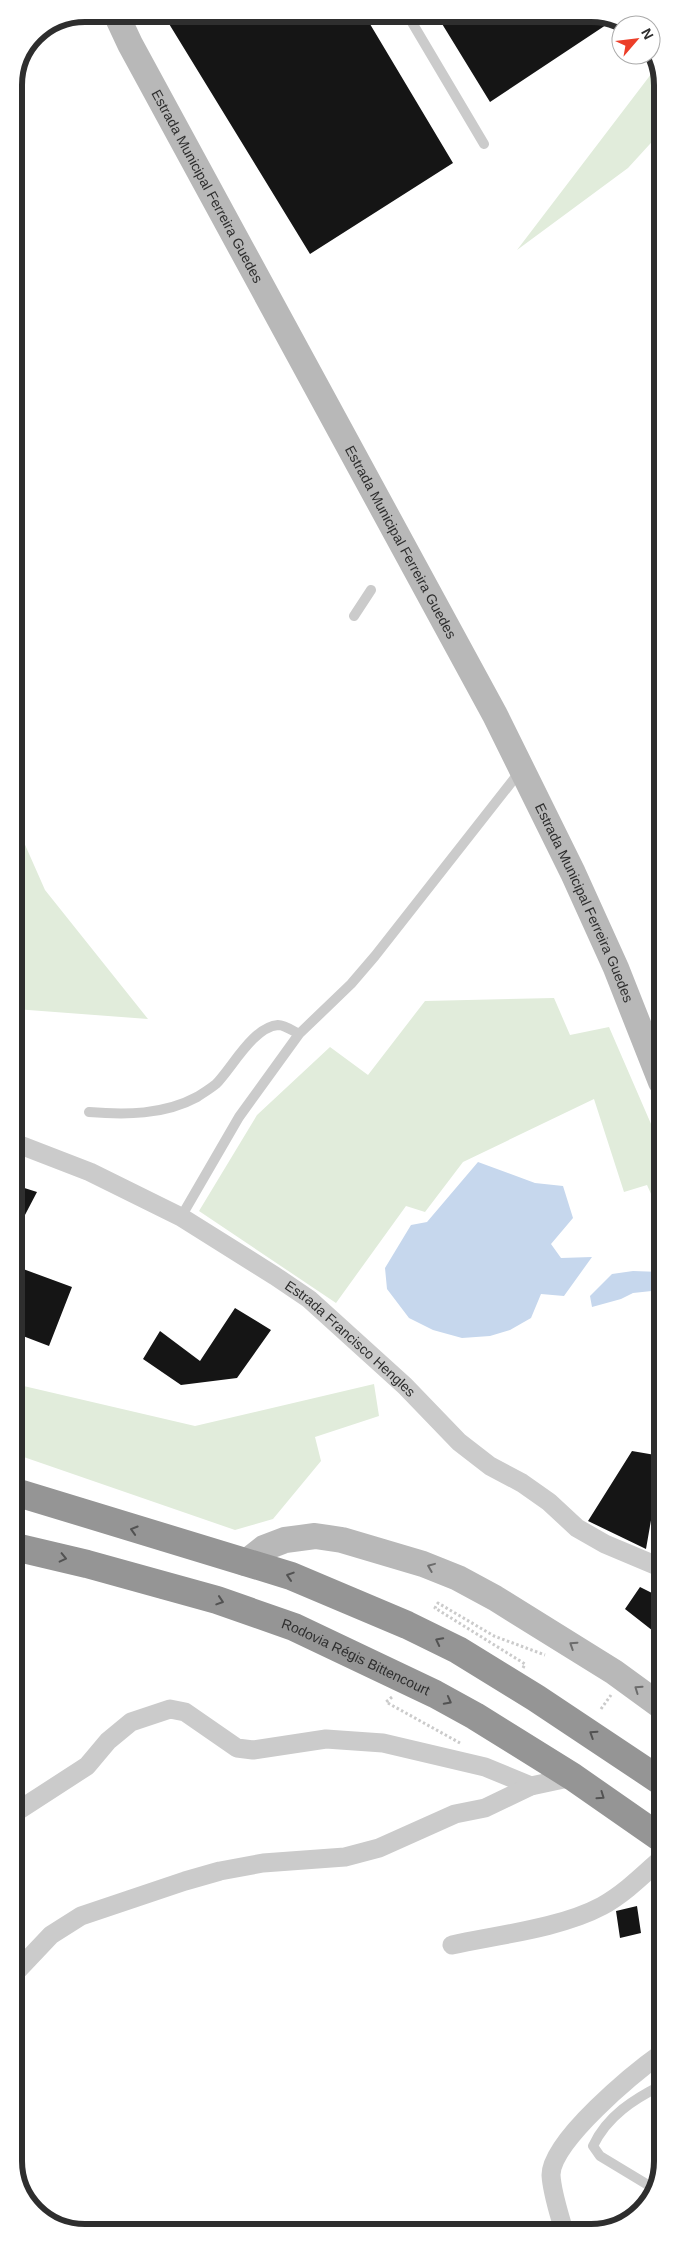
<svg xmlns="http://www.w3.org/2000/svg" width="676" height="2247" font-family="Helvetica,sans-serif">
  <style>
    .green { fill: #e1ecdb }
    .water { fill: #c6d7ed }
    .building { fill: #151515 }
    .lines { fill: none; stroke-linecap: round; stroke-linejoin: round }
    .path { stroke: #cbcbcb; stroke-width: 3; stroke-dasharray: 2.5 2.5; stroke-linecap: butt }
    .lane { stroke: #cbcbcb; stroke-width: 10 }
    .street { stroke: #cbcbcb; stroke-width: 19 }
    .secondary { stroke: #b8b8b8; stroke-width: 26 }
    .highway { stroke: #959595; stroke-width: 28 }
    .oneway { stroke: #525252 }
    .oneway2 { stroke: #6c6c6c }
    .labels { text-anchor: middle; stroke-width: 5; stroke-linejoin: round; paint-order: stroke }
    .street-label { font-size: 14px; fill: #2e2e2e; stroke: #fff }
    .rim { fill: none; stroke: #2e2e2e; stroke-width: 6 }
  </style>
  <rect width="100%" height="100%" fill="#fff"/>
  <path class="green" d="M 658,65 L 660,133 L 628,168 L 517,250 Z
    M 15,822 L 45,890 L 148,1019 L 15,1009 Z
    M 554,998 L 570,1035 L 609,1027 L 661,1147 L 661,1216 L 647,1185 L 624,1192 L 594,1099 L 463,1162 L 425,1212 L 406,1206 L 336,1303 L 199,1211 L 257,1115 L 330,1047 L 368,1075 L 425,1001 Z
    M 15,1384 L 195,1426 L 374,1384 L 379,1416 L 315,1437 L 321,1461 L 273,1519 L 235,1530 L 15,1454 Z"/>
  <path class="water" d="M 478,1162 L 535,1183 L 563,1186 L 573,1218 L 551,1244 L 561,1258 L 592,1257 L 564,1296 L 541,1294 L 531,1318 L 510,1330 L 490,1336 L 462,1338 L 433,1330 L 409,1318 L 387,1289 L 385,1268 L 411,1225 L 427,1222 Z
    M 633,1271 L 661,1272 L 661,1290 L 633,1293 L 621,1299 L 592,1307 L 590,1296 L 612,1274 Z"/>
  <path class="building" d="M 163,14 L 364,14 L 453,163 L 310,254 Z
    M 436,14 L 595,14 L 612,21 L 490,102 Z
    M 15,1185 L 37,1192 L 15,1234 Z
    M 15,1266 L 72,1287 L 49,1346 L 15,1333 Z
    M 235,1308 L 271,1330 L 237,1378 L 181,1385 L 143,1359 L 160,1331 L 200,1361 Z
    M 632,1451 L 661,1456 L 662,1504 L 654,1503 L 646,1549 L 588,1521 Z
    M 640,1587 L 662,1598 L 662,1638 L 625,1609 Z
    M 637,1906 L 641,1933 L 620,1938 L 616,1911 Z"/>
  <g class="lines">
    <path class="path" d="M 523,1668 L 525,1664 L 435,1608 L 438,1603 L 494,1636 L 545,1655
      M 392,1697 L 386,1702 L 460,1743
      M 601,1709 L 611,1695"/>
    <path class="lane" d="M 407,14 L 484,144
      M 354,616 L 371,590
      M 89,1112 C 125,1115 164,1115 197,1097 C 203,1093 210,1089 216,1084 C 232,1068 253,1027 278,1025 C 285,1025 293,1031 299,1034
      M 181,1217 L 239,1117 L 299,1034 L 351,984 L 375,956 L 521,770
      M 653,2188 L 600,2156 L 593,2146 C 607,2116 634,2099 662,2085"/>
    <g class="street">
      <path id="s1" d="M 15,1143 L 90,1172 L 181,1217 L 275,1276 L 309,1299 L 405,1386 L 459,1442 L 490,1466 L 522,1483 L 549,1502 L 577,1528 L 605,1544 L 662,1568"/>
      <path d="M 16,1812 L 87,1766 L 108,1741 L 131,1722 L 170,1709 L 185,1712 L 237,1748 L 253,1750 L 326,1739 L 383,1743 L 485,1767 L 531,1786"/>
      <path d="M 452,1945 C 498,1935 561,1928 602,1906 C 624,1894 643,1875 662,1858"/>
      <path d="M 16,1972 L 51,1935 L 81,1916 L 185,1881 L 220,1871 L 263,1863 L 345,1857 L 379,1848 L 455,1814 L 485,1808 L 531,1786 L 573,1777"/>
      <path d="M 564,2231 C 559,2213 552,2193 551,2175 C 551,2141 635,2072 662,2053"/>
    </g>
    <g class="secondary">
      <path id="s2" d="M 116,14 L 130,44 L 495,715 L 573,873 L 616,968 L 661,1082"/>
      <path d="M 245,1563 L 264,1548 L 285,1540 L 315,1536 L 342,1540 L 423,1564 L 458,1578 L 495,1598 L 614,1672 L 662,1707"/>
    </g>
    <g class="highway">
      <path d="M 15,1492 L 291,1576 L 407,1625 L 458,1650 L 536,1698 L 662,1782"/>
      <path id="s3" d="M 15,1547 L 87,1564 L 217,1600 L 294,1627 L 435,1694 L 475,1716 L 573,1777 L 662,1839"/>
    </g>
  </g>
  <defs><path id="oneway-chevron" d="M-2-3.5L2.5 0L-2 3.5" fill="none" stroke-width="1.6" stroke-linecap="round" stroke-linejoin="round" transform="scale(1.25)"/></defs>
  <g class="oneway">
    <use href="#oneway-chevron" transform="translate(134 1530) rotate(-163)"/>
    <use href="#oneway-chevron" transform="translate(63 1558) rotate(13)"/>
    <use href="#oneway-chevron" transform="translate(290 1576) rotate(-162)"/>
    <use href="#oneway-chevron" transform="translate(220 1601) rotate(18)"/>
    <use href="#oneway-chevron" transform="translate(439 1641) rotate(-153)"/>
    <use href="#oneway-chevron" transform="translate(448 1701) rotate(28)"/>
    <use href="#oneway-chevron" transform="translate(593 1734) rotate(-147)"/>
    <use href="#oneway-chevron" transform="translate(601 1796) rotate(35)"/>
  </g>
  <g class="oneway2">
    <use href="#oneway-chevron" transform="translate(431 1567) rotate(-158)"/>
    <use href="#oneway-chevron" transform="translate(573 1645) rotate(-147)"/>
    <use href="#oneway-chevron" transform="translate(638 1689) rotate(-145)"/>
  </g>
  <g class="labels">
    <g class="street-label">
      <text dy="5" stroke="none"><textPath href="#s2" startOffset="195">Estrada Municipal Ferreira Guedes</textPath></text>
      <text dy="5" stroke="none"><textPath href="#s2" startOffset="600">Estrada Municipal Ferreira Guedes</textPath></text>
      <text dy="5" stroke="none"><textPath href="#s2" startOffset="1005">Estrada Municipal Ferreira Guedes</textPath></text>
      <text dy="5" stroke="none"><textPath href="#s1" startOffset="391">Estrada Francisco Hengles</textPath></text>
      <text dy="5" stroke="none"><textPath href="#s3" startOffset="359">Rodovia Régis Bittencourt</textPath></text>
    </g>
  </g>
  <path d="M0 0H676V2247H0ZM85 22H591A63 63 0 0 1 654 85V2161A63 63 0 0 1 591 2224H85A63 63 0 0 1 22 2161V85A63 63 0 0 1 85 22Z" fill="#fff" fill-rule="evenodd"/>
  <path class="rim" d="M85 22H591A63 63 0 0 1 654 85V2161A63 63 0 0 1 591 2224H85A63 63 0 0 1 22 2161V85A63 63 0 0 1 85 22Z"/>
  <g transform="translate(636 40) rotate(62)"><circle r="24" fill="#ffffff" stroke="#ababab"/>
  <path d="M0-4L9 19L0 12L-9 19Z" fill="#ec3e29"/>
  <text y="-8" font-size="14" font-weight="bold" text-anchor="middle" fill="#2e2e2e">N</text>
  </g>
</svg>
